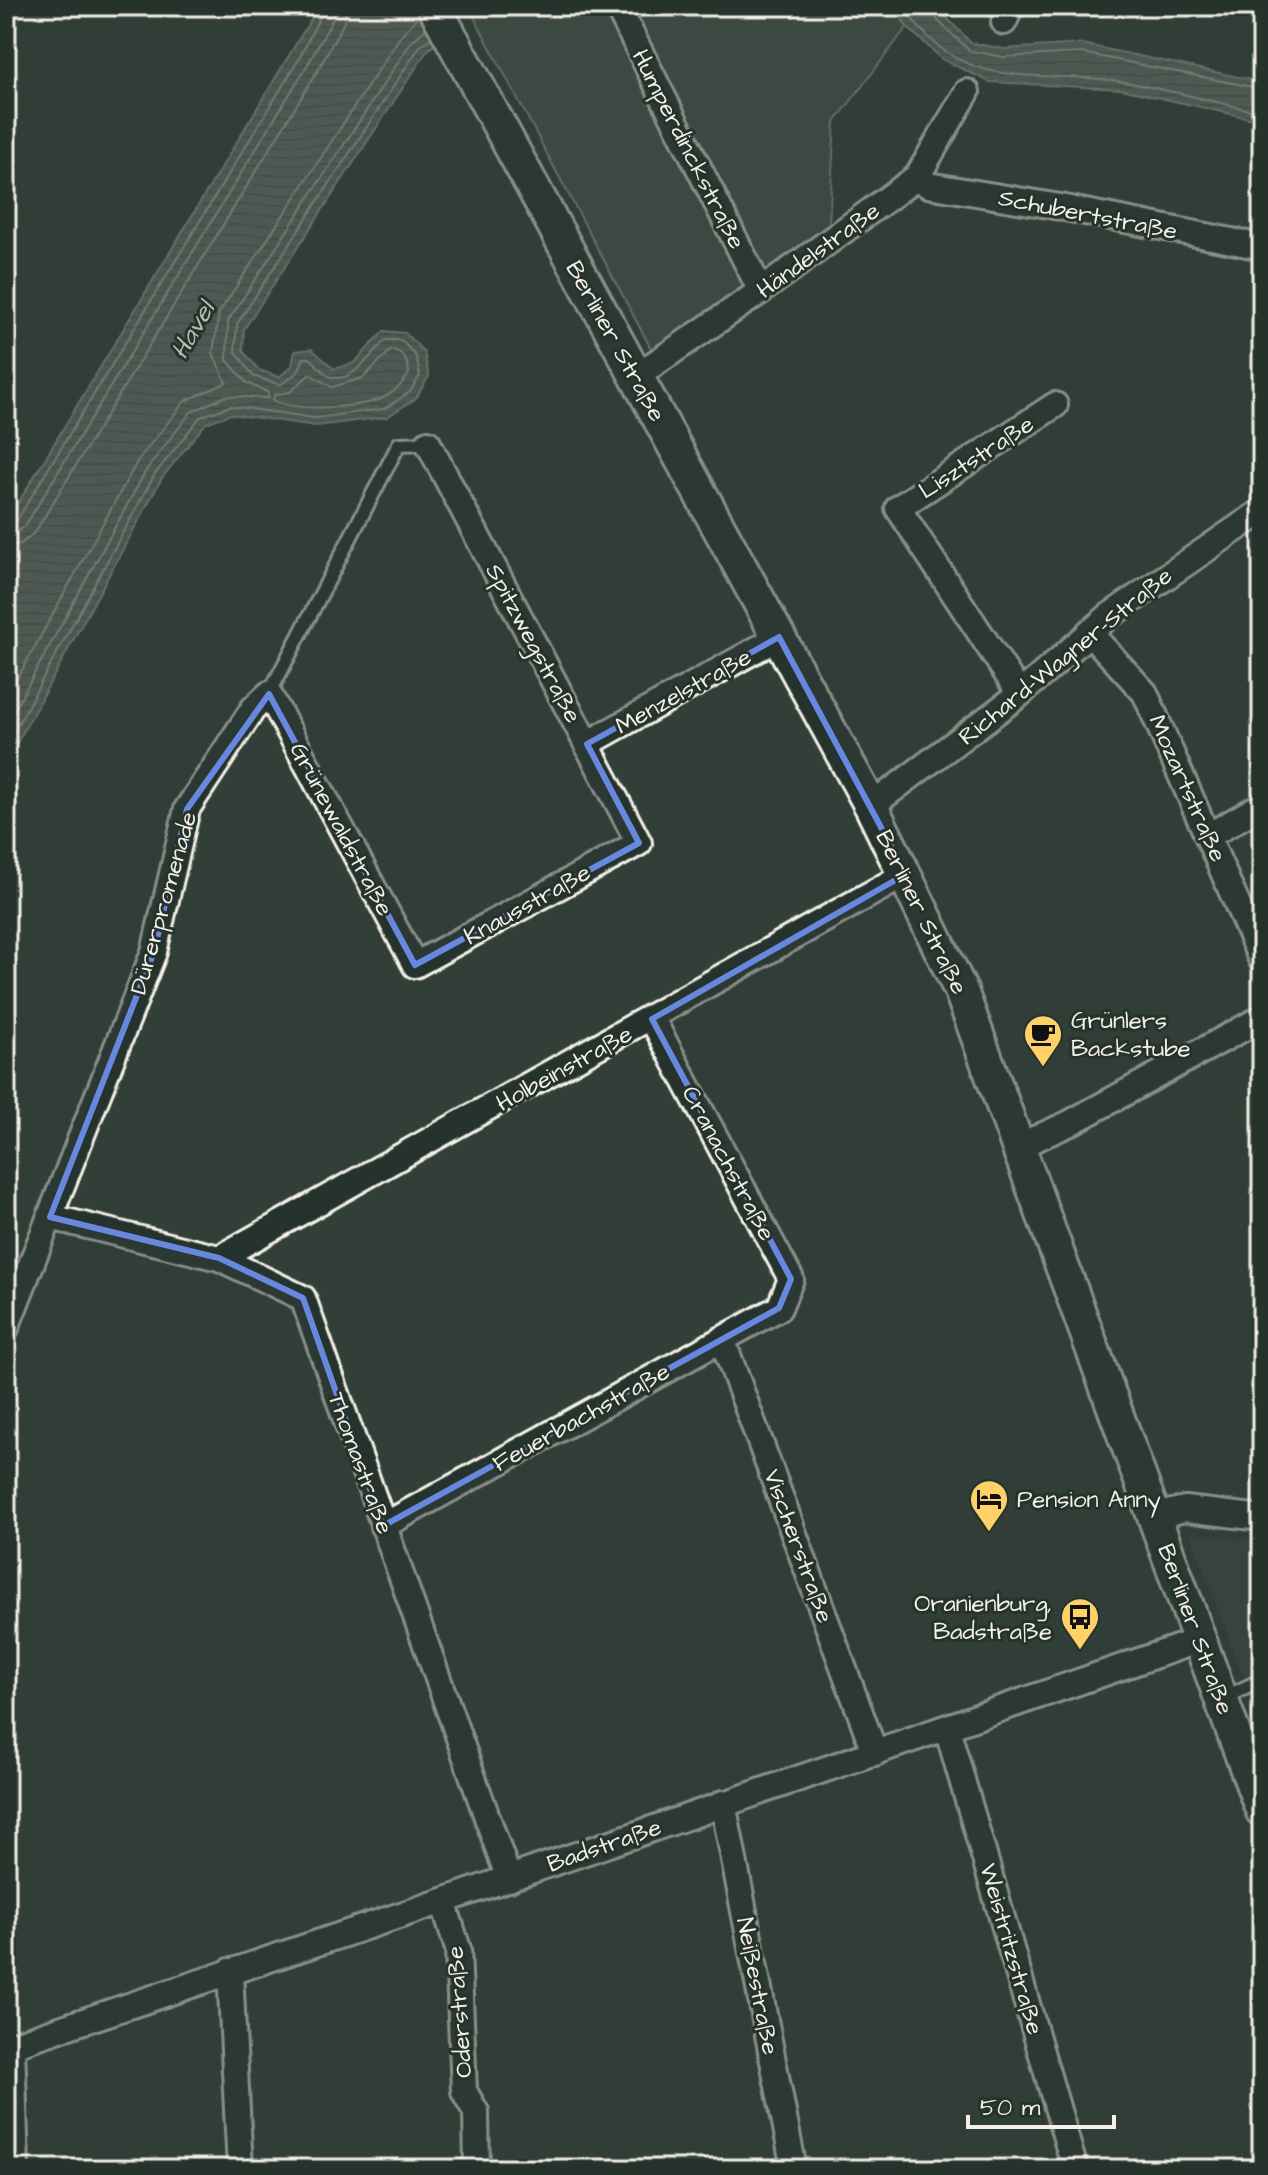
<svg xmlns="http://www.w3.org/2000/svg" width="1268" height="2175" font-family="'Architects Daughter',sans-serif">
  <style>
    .built { fill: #404b44 }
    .green { fill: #4c564f; stroke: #a0a49c; stroke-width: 2 }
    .water { fill: url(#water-rules); stroke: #a6a9a1; stroke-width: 2 }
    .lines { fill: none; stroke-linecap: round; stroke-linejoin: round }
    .shore { stroke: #c0c1b9; stroke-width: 2 }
    .service-casing { stroke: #f4f1e8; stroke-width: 18 }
    .minor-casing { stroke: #f4f1e8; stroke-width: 30 }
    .secondary-casing { stroke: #f4f1e8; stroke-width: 38 }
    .service { stroke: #26332d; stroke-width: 12 }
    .minor { stroke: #26332d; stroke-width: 24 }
    .secondary { stroke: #26332d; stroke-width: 32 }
    .marked { fill: none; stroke: #6887de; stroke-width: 6; stroke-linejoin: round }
    .labels { text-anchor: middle; stroke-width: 6; stroke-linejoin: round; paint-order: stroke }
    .street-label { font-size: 24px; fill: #f4f1e8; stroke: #26332d }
    .poi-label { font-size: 24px; fill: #f4f1e8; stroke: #26332d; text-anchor: start }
    .water-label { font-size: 26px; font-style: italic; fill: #babbb3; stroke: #26332d }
  </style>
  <defs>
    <pattern id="water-rules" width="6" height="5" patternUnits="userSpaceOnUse" patternTransform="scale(2)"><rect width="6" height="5" fill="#727972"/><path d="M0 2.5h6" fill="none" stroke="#60635e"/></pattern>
  </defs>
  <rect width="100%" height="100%" fill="#323e38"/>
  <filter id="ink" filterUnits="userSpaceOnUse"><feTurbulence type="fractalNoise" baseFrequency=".0125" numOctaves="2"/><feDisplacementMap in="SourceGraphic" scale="16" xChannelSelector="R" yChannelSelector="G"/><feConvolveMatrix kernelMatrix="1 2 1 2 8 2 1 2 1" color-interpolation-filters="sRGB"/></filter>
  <g filter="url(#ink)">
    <path class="built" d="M 1191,1534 L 1262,1541 L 1262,1729 Z"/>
    <path class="green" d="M 468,6 L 894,6 L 907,27 L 835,122 L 828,240 L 662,369 Z"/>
    <path class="water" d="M 319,6 L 455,6 C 452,25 442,39 427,51 L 244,329 L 243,351 L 259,370 L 279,377 L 292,366 L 295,351 L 312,349 L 334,369 L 354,363 L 384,331 L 405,333 L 424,352 L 429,376 L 416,398 L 387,417 L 316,426 L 230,414 L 206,423 L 162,478 L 6,763 L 6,523 Z
      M 894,6 L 942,6 L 945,16 L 971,43 L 1004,49 L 1082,44 L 1262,82 L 1262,121 L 1121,89 L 990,82 L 943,60 L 907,27 Z"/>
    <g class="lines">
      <path class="shore" d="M 903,6 C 963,98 1034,67 1124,82 C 1170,90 1216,102 1262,113
        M 935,6 L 938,21 L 970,51 L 1004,57 L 1082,53 L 1262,89
        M 391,350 C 403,350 408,362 409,373 C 403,384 395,392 383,398 C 361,408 293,412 273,400 L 274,395 L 290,392 L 310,374 L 332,387 L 363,378 Z
        M 6,525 L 17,520 L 299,59 L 325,6
        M 6,535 L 16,533 L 25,526 L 308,64 L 334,17 L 335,6
        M 6,547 L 21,544 L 35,532 L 318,70 L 344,22 L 347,6
        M 6,699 L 138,460 L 185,401 L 226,383 L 213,353 L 219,313 L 402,34 L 419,16
        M 6,725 L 147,469 L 191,412 L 226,396 L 269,398 L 267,392 L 247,383 L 227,360 L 228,321 L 412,41 L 426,29
        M 6,746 L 155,474 L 200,417 L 230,406 L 315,418 L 384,409 L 410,392 L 420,375 L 416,356 L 401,340 L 386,340 C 373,351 351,387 329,376 C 322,372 316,363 310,358 L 304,358 L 298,372 L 280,385 L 253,376 L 235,350 L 237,324 L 420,46 L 431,38"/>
      <defs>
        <path id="service" d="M 269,694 L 399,444 L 428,443
          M 1224,1698 L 1262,1680"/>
        <path id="minor" d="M 617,6 L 761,291
          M 1004,22 L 1011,6
          M 917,177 L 928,185 L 1060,207 L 1262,247
          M 635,377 L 761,291 L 917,177 L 967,92
          M 1089,632 L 1145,693 L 1262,961
          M 1020,694 L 898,508 L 1055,405
          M 587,744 L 779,637
          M 871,806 L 1020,694 L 1109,616 L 1262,511
          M 1210,835 L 1262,805
          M 1019,1146 L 1068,1124 L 1262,1018
          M 50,1217 L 219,1258 L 303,1298 L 509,1879
          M 219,1258 L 906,874
          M 6,1328 L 154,952 L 187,809 L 253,709 L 269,694 L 415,965 L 639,843 L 428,443
          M 722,1339 L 875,1753
          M 1155,1516 L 1185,1509 L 1262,1518
          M 383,1526 L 779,1308 L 791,1279 L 652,1019
          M 947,1728 L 1075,2169
          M 723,1803 L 794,2169
          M 443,1901 L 458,1949 L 464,2091 L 476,2112 L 477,2169
          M 230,1971 L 240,2169
          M 12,2045 L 16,2169
          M 6,2047 L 443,1901 L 1200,1640"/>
        <path id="secondary" d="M 434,6 L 871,806 L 961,991 L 1262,1810"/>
      </defs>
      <use href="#service" class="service-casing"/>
      <use href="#minor" class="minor-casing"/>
      <use href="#secondary" class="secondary-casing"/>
      <use href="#service" class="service"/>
      <use href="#minor" class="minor"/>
      <use href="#secondary" class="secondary"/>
    </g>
  </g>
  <path d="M0 0H1268V2175H0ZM 779,637 L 906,874 L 652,1019 L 791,1279 L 779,1308 L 383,1526 L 303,1298 L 219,1258 L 50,1217 L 154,952 L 187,809 L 269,694 L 415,965 L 639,843 L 587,744 Z" fill="#323e38" fill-opacity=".55" fill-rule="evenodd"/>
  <path class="marked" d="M 779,637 L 906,874 L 652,1019 L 791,1279 L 779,1308 L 383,1526 L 303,1298 L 219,1258 L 50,1217 L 154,952 L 187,809 L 269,694 L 415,965 L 639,843 L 587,744 Z"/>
  <defs>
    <symbol id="cafe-pin" viewBox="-11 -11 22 30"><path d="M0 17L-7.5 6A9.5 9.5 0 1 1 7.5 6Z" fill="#ffd166" stroke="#26332d"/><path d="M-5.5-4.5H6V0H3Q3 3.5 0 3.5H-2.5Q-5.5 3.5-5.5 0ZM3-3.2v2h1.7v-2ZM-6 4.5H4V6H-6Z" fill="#111"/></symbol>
    <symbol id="hotel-pin" viewBox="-11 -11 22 30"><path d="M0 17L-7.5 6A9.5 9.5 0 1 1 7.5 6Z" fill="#ffd166" stroke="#26332d"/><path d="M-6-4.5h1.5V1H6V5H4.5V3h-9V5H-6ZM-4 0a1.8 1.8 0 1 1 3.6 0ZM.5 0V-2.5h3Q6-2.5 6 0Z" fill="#111"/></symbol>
    <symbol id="bus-pin" viewBox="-11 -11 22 30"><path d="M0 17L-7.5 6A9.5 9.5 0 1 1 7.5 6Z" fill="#ffd166" stroke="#26332d"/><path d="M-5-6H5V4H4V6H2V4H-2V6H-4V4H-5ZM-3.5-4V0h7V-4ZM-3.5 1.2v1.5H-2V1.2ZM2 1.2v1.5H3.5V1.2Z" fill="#111"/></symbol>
  </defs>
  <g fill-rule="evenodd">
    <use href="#cafe-pin" x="1021" y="1012" width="44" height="60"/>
    <use href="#hotel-pin" x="967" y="1477" width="44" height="60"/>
    <use href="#bus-pin" x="1058" y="1595" width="44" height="60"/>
  </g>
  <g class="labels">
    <g class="street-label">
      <text transform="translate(689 149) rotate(63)" y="8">Humperdinckstraße</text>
      <text transform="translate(1088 214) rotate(11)" y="8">Schubertstraße</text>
      <text transform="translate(818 250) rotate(-36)" y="8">Händelstraße</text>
      <text transform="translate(616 341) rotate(61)" y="8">Berliner Straße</text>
      <text transform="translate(976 457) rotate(-33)" y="8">Lisztstraße</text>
      <text transform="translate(534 643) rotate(62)" y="8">Spitzwegstraße</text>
      <text transform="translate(1065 656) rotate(-39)" y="8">Richard-Wagner-Straße</text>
      <text transform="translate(683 691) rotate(-29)" y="8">Menzelstraße</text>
      <text transform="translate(1188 788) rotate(66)" y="8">Mozartstraße</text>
      <text transform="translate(342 829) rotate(62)" y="8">Grünewaldstraße</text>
      <text transform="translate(163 903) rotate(-74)" y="8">Dürerpromenade</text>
      <text transform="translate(527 904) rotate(-29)" y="8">Knausstraße</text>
      <text transform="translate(922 912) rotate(64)" y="8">Berliner Straße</text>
      <text transform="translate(564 1068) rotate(-29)" y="8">Holbeinstraße</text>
      <text transform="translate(729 1163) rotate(62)" y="8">Cranachstraße</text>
      <text transform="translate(581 1417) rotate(-29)" y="8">Feuerbachstraße</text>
      <text transform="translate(361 1463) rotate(70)" y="8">Thomastraße</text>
      <text transform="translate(799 1546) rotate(70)" y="8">Vischerstraße</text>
      <text transform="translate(1196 1629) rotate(70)" y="8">Berliner Straße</text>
      <text transform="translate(604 1845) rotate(-19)" y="8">Badstraße</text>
      <text transform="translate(1012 1949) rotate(74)" y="8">Weistritzstraße</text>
      <text transform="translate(758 1986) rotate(79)" y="8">Neißestraße</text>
      <text transform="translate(459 2012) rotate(-94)" y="8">Oderstraße</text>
    </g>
    <g class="poi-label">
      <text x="1071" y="1028">Grünlers<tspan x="1071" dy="28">Backstube</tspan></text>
      <text x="1017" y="1507">Pension Anny</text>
      <text x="1052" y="1611" text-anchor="end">Oranienburg,<tspan x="1052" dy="28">Badstraße</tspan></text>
    </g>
    <g class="water-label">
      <text transform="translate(192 330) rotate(-60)" y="9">Havel</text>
    </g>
  </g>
  <rect width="1268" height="2175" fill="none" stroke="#26332d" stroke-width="32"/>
  <rect x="16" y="16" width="1236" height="2143" fill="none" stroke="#f4f1e8" stroke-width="3" filter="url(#ink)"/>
  <path d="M968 2115v12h146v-12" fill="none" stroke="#f4f1e8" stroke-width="4"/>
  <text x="980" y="2115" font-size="24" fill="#f4f1e8" stroke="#26332d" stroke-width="6" paint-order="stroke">50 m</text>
</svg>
